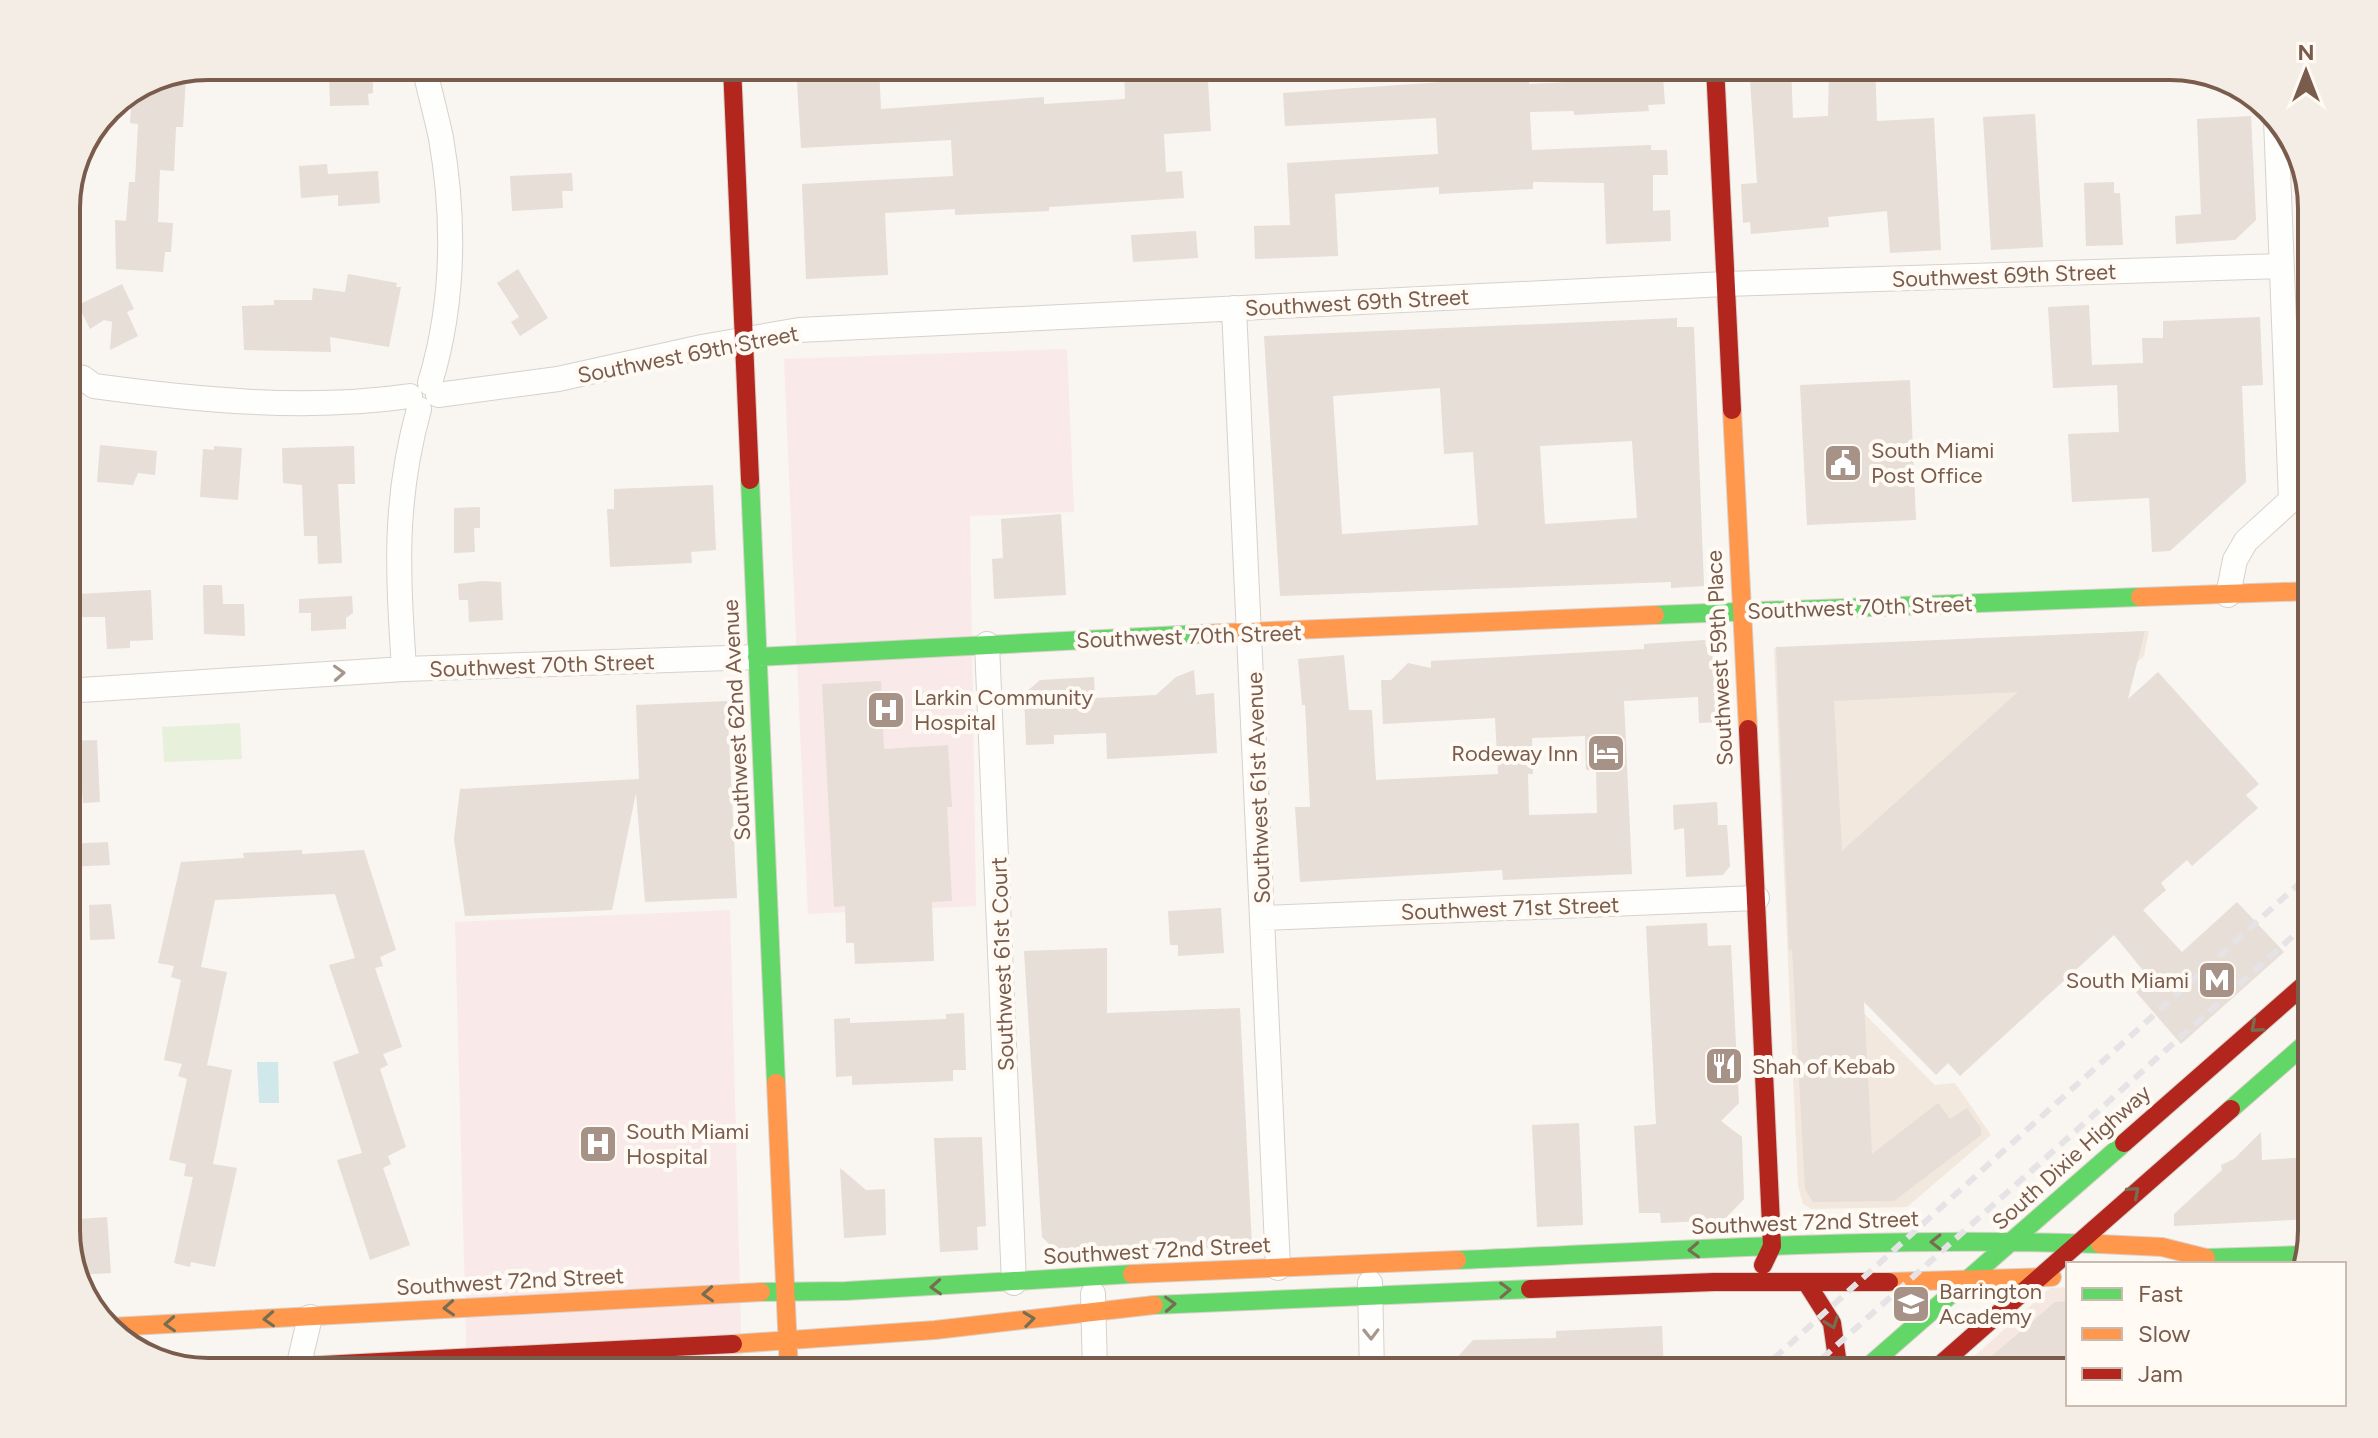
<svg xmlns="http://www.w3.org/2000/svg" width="2378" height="1438" font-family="Figtree,sans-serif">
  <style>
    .residential { fill: #f2e8de }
    .commercial { fill: #f6e8e1 }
    .medical { fill: #fae9e9 }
    .green { fill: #e7f0db }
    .water { fill: #d0e8ea }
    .building { fill: #e6ded7; fill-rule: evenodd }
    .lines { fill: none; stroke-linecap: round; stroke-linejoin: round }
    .street-casing { stroke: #d7d1cb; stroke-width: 26 }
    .fast-casing { stroke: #d9d2cb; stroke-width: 20 }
    .slow-casing { stroke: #d9d2cb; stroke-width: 20 }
    .jam-casing { stroke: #d9d2cb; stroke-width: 20 }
    .street { stroke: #fefefd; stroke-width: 24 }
    .fast { stroke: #63d668; stroke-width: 18 }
    .slow { stroke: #ff974d; stroke-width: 18 }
    .jam { stroke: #b3261e; stroke-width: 18 }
    .rail { stroke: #e6e3e7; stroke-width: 6; stroke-dasharray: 12 8; stroke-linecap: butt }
    .oneway { stroke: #a8958b }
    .oneway2 { stroke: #776e51 }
    .labels { text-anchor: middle; stroke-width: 8; stroke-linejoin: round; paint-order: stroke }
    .street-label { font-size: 22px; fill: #7a5c4d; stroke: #fffaf3 }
    .poi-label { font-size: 22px; fill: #7a5c4d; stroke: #fffaf3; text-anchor: start }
    .rim { fill: none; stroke: #7a5c4d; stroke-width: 4 }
  </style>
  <rect width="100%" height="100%" fill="#f9f5f0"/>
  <path class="residential" d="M 2149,631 L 2144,656 L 1806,955 L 1935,1085 L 1955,1083 L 1991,1135 L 1907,1207 L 1811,1209 L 1803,1204 L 1798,1186 L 1774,648 Z"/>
  <path class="commercial" d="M 2068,1287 L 2068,1372 L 1957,1372 L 2050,1288 Z"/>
  <path class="medical" d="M 1067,349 L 1074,512 L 970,516 L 976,906 L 808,914 L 784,359 Z
    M 730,910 L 742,1366 L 749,1372 L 467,1372 L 455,922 Z"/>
  <path class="green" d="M 240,723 L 242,759 L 164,762 L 162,727 Z"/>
  <path class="water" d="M 257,1062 L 278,1062 L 279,1103 L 259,1103 Z"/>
  <path class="building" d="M 796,66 L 879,66 L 881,109 L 1044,97 L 1044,104 L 1125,99 L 1124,66 L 1207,66 L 1211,131 L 1164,134 L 1166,172 L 1182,171 L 1184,198 L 1049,207 L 1049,211 L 955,215 L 955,209 L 885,213 L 888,275 L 806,279 L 802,184 L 953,176 L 951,140 L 801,148 Z
    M 1749,66 L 1791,66 L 1793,118 L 1828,116 L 1829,70 L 1852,70 L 1852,66 L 1875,66 L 1877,121 L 1934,118 L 1941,250 L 1890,253 L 1887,211 L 1828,217 L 1829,227 L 1751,234 L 1750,222 L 1743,223 L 1741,184 L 1757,183 Z
    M 373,71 L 373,93 L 368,94 L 369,105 L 330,106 L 329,72 Z
    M 164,75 L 186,76 L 183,127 L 176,127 L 174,171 L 160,170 L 158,222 L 173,223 L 171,252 L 165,252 L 163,272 L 116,269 L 115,220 L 126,221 L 129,182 L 135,182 L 138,124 L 130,123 L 132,91 L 154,77 Z
    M 1528,76 L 1529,84 L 1663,77 L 1665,104 L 1648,105 L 1649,111 L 1574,115 L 1574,111 L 1530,112 L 1532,150 L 1651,145 L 1651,150 L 1667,150 L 1668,175 L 1653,175 L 1653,211 L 1670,210 L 1671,241 L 1606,244 L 1604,183 L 1533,182 L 1533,189 L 1439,194 L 1439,187 L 1335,194 L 1338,256 L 1255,259 L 1254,226 L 1290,225 L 1287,163 L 1438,154 L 1436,118 L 1285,126 L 1283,93 Z
    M 2035,114 L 2043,247 L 1991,250 L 1983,117 Z
    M 2251,116 L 2256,220 L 2235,240 L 2176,244 L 2175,216 L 2201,214 L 2197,119 Z
    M 327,164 L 328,174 L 378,171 L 380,203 L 338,206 L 338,195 L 301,198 L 299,166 Z
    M 572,173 L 573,191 L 562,191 L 563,208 L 512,211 L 510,176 Z
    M 2114,182 L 2114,193 L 2120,193 L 2123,245 L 2086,246 L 2084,183 Z
    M 1196,231 L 1198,258 L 1133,262 L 1131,235 Z
    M 518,269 L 548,318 L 520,336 L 511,322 L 519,317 L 497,283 Z
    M 348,274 L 397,283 L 396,287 L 401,287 L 389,347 L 330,337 L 331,352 L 244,350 L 242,306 L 274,305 L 274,300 L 312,300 L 313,288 L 345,292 Z
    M 122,284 L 134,309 L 127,312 L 138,336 L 110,350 L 112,322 L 104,320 L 90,329 L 78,305 Z
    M 2089,305 L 2092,365 L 2143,363 L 2142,338 L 2163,338 L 2163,321 L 2260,317 L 2263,385 L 2242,386 L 2246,482 L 2170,551 L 2152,552 L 2149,498 L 2072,502 L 2068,434 L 2119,432 L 2117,385 L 2053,388 L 2048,307 Z
    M 1677,318 L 1677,327 L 1694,327 L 1704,586 L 1671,588 L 1671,582 L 1280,596 L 1264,336 ZM 1440,388 L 1444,454 L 1473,452 L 1478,525 L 1342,534 L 1333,396 ZM 1632,441 L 1637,518 L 1545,524 L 1540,446 Z
    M 1910,380 L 1916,520 L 1807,525 L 1800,385 Z
    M 100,445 L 157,451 L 155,475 L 138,473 L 133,485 L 97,482 Z
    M 214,446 L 242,448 L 238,500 L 200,497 L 203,449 L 214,450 Z
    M 354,446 L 355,484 L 338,484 L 342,563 L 318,564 L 317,536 L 304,536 L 302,485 L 283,483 L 282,448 Z
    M 713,485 L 716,550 L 691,552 L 692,563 L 610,567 L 607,509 L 614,509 L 614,489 Z
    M 480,507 L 480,528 L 474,528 L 475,552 L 454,553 L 454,508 Z
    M 1061,514 L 1066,595 L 994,599 L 992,559 L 1003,558 L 1001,519 Z
    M 483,581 L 501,582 L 503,620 L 469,622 L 468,600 L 459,600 L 458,584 Z
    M 203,585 L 222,585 L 223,604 L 244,604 L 245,636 L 204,634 Z
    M 151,590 L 153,640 L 130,641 L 130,648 L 107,649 L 105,617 L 78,617 L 78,594 Z
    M 352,596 L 353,613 L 346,618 L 346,629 L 311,631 L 311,613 L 299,613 L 299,599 Z
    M 2145,631 L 2128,699 L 2158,672 L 2259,784 L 2246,795 L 2258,808 L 2192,866 L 2187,860 L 2161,883 L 2166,890 L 2143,910 L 2182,952 L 2237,902 L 2284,952 L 2181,1044 L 2136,992 L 2150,979 L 2114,935 L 1960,1076 L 1948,1063 L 1936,1075 L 1864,1002 L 1872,1154 L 1938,1103 L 1950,1119 L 1967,1108 L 1981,1128 L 1981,1135 L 1894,1201 L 1813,1202 L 1805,1189 L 1792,949 L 1789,951 L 1776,647 ZM 2018,692 L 1842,851 L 1834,701 Z
    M 1705,640 L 1706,647 L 1712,647 L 1716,722 L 1699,723 L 1698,697 L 1624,701 L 1632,874 L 1503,880 L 1502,870 L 1300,882 L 1295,807 L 1310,807 L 1305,705 L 1302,705 L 1298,659 L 1344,655 L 1349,710 L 1372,710 L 1376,780 L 1498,774 L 1495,718 L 1383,724 L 1381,680 L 1391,680 L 1408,663 L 1431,668 L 1431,661 L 1644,649 L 1644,644 ZM 1585,736 L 1586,770 L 1596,769 L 1597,813 L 1529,815 L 1528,774 L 1533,774 L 1532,738 Z
    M 1194,670 L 1196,695 L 1214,693 L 1217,753 L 1107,759 L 1106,733 L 1054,735 L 1054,744 L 1026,745 L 1024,694 L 1040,680 L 1094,677 L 1095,698 L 1156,695 L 1176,677 Z
    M 881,681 L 884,749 L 948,745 L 952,807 L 947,807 L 952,901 L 932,902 L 934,961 L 855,964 L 854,943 L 846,943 L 845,906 L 834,907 L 822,684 Z
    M 727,701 L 737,898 L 645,902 L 636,793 L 612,910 L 465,916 L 454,839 L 460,789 L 639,779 L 636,705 Z
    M 97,740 L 100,802 L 83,803 L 82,787 L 71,787 L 69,741 Z
    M 1717,802 L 1718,825 L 1727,825 L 1730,866 L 1723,875 L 1686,877 L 1684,828 L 1674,830 L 1673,805 Z
    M 108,842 L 110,865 L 66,867 L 66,844 Z
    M 302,850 L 302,854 L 364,850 L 396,950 L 380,957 L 383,966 L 375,968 L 402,1047 L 383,1054 L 388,1065 L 380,1069 L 406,1147 L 388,1156 L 391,1164 L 383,1168 L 410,1245 L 370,1260 L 337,1160 L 362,1153 L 333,1062 L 359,1053 L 329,965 L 355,958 L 335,894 L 215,900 L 201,967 L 227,972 L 207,1065 L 232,1070 L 213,1164 L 237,1168 L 215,1267 L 191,1262 L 190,1267 L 174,1263 L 193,1177 L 184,1176 L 186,1164 L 169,1160 L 187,1079 L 178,1076 L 182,1064 L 164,1060 L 181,980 L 171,977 L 174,966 L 158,963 L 181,862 L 244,858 L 243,853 Z
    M 111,904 L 115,939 L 90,940 L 89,905 Z
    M 1221,908 L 1224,953 L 1178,956 L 1178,945 L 1170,945 L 1168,911 Z
    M 1707,923 L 1708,946 L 1731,945 L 1739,1103 L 1721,1121 L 1742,1137 L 1744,1199 L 1724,1220 L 1661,1223 L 1660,1213 L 1639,1213 L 1634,1126 L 1656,1124 L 1646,926 Z
    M 1107,948 L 1107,1013 L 1240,1008 L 1252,1246 L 1058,1253 L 1042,1237 L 1024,951 Z
    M 964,1013 L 966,1070 L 953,1070 L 953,1081 L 852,1085 L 852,1076 L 836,1077 L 834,1019 L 850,1018 L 850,1023 L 946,1019 L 946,1014 Z
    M 1579,1123 L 1583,1225 L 1537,1227 L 1532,1125 Z
    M 2261,1132 L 2262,1160 L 2312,1157 L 2312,1219 L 2174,1226 L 2174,1214 L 2222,1170 L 2221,1165 L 2234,1159 Z
    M 982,1137 L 986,1226 L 977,1227 L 978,1250 L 940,1252 L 934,1138 Z
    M 840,1168 L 866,1190 L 885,1189 L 886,1235 L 844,1238 Z
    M 107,1217 L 111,1273 L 77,1275 L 66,1239 L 66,1220 Z
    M 2068,1301 L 2068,1363 L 2059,1372 L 1973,1372 L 2055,1302 Z
    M 1662,1326 L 1664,1372 L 1444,1372 L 1473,1340 L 1556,1338 L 1556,1331 Z"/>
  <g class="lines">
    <defs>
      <path id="street" d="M 424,66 C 429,90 436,114 441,138 C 455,220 454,304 430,383
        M 2276,119 L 2291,500
        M 1234,308 L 1278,1268
        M 66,374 L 83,378 L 94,386 C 197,400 307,411 410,396
        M 438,395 L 558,379 L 702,347 L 799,330 L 1725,284 L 2281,266
        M 2228,595 L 2235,560 L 2246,541 L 2312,481
        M 987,644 L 1014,1283
        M 404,669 C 398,574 393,503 419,409
        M 66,691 L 404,669 L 757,657
        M 1263,918 L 1757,898
        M 1370,1283 L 1372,1372
        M 1093,1294 L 1095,1372
        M 297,1372 L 310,1317"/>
      <path id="fast" d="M 750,480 L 776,1083
        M 1655,615 L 2140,597
        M 757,657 L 1200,634
        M 2231,1109 L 2312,1038
        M 1457,1260 C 1671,1251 1886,1236 2100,1244
        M 2189,1264 L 2206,1258 L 2305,1255
        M 761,1292 L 846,1291 L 1132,1274
        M 1154,1305 L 1530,1289
        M 1862,1372 L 2124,1143"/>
      <path id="slow" d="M 1732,410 L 1748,729
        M 2140,597 L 2312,591
        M 1200,634 L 1655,615
        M 776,1083 L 789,1372
        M 2100,1244 L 2162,1247 L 2206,1258
        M 1132,1274 L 1457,1260
        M 1889,1282 L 2052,1277
        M 111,1327 L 761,1292
        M 733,1344 L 935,1330 L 1154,1305"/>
      <path id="jam" d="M 732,66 L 750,480
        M 1715,66 L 1732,410
        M 1748,729 L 1772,1246 L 1763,1265
        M 2124,1143 L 2312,978
        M 1806,1282 L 1832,1323 L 1839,1372
        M 1530,1289 L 1714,1282 L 1889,1282
        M 204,1371 L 733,1344
        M 1932,1372 L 2231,1109"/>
    </defs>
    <use href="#street" class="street-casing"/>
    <use href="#fast" class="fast-casing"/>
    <use href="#slow" class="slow-casing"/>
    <use href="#jam" class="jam-casing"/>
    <use href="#street" class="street"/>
    <use href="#fast" class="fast"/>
    <use href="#slow" class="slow"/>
    <use href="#jam" class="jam"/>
    <path class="rail" d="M 1759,1372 L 2312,872
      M 1807,1372 L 2312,919"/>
  </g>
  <defs><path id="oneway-chevron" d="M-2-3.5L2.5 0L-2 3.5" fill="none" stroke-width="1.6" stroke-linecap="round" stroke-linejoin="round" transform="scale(2)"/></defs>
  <g class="oneway">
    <use href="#oneway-chevron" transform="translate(339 673) rotate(-3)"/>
    <use href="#oneway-chevron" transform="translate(1371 1334) rotate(89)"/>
  </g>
  <g class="oneway2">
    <use href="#oneway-chevron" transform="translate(2256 1027) rotate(139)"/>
    <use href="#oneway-chevron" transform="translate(2134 1192) rotate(-41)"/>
    <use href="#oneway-chevron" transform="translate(1936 1242) rotate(179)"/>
    <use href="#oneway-chevron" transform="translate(1694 1250) rotate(177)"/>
    <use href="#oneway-chevron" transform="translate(936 1287) rotate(177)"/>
    <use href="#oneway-chevron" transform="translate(1505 1290) rotate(-2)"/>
    <use href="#oneway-chevron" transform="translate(708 1294) rotate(177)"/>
    <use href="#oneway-chevron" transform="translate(1170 1304) rotate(-3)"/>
    <use href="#oneway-chevron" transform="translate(449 1308) rotate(177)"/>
    <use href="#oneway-chevron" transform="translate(269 1319) rotate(177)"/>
    <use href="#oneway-chevron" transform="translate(1029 1319) rotate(-7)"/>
    <use href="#oneway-chevron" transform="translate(1832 1323) rotate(70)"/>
    <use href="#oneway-chevron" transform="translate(170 1324) rotate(177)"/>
  </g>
  <defs>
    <symbol id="civic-square" viewBox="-11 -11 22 22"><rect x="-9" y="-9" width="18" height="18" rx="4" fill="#a69286" stroke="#fffaf3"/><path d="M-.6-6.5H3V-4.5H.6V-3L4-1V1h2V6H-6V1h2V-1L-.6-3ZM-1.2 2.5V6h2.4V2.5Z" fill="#fff"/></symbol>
    <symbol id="hospital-square" viewBox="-11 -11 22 22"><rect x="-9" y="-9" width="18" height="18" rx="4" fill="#a69286" stroke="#fffaf3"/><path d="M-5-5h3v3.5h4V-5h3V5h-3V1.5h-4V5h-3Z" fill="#fff"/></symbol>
    <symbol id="hotel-square" viewBox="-11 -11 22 22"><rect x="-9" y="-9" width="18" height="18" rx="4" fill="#a69286" stroke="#fffaf3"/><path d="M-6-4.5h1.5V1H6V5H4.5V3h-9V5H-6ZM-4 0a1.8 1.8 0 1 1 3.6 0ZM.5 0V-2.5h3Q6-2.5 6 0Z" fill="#fff"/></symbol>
    <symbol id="metro-square" viewBox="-11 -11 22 22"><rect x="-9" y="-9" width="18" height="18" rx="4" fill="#a69286" stroke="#fffaf3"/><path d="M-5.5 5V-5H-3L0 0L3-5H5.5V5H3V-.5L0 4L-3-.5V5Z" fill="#fff"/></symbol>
    <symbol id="restaurant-square" viewBox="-11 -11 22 22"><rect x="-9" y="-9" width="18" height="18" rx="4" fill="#a69286" stroke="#fffaf3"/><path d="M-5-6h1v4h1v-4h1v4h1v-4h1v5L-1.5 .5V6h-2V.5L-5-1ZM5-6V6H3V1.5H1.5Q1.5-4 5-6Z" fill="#fff"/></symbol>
    <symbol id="school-square" viewBox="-11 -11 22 22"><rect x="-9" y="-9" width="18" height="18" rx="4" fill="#a69286" stroke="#fffaf3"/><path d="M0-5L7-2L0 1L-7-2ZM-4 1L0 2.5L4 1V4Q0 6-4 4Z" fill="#fff"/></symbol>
  </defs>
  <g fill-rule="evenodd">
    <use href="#civic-square" x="1821" y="441" width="44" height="44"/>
    <use href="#hospital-square" x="864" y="688" width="44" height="44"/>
    <use href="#hotel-square" x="1584" y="731" width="44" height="44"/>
    <use href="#metro-square" x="2195" y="958" width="44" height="44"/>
    <use href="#restaurant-square" x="1702" y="1044" width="44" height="44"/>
    <use href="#hospital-square" x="576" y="1122" width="44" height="44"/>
    <use href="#school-square" x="1889" y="1282" width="44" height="44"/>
  </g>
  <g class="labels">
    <g class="street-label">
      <text transform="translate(2004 275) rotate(-2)" y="8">Southwest 69th Street</text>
      <text transform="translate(1357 302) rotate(-3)" y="8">Southwest 69th Street</text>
      <text transform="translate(688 354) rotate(-11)" y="8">Southwest 69th Street</text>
      <text transform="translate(1860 607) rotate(-2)" y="8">Southwest 70th Street</text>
      <text transform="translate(1189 636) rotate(-2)" y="8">Southwest 70th Street</text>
      <text transform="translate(1719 658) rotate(-93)" y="8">Southwest 59th Place</text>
      <text transform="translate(542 665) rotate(-2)" y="8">Southwest 70th Street</text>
      <text transform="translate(736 720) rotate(-93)" y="8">Southwest 62nd Avenue</text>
      <text transform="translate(1258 788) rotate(-92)" y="8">Southwest 61st Avenue</text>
      <text transform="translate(1510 908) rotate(-2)" y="8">Southwest 71st Street</text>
      <text transform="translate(1002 964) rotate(-92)" y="8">Southwest 61st Court</text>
      <text transform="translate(2071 1157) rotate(-42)" y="8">South Dixie Highway</text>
      <text transform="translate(1805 1222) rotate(-2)" y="8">Southwest 72nd Street</text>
      <text transform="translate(1157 1250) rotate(-3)" y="8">Southwest 72nd Street</text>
      <text transform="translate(510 1281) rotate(-3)" y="8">Southwest 72nd Street</text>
    </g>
    <g class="poi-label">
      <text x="1871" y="458">South Miami<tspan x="1871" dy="25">Post Office</tspan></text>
      <text x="914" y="705">Larkin Community<tspan x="914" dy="25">Hospital</tspan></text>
      <text x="1578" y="761" text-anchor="end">Rodeway Inn</text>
      <text x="2189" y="988" text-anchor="end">South Miami</text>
      <text x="1752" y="1074">Shah of Kebab</text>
      <text x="626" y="1139">South Miami<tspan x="626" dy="25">Hospital</tspan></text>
      <text x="1939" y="1299">Barrington<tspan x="1939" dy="25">Academy</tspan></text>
    </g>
  </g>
  <path d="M0 0H2378V1438H0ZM208 80H2170A128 128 0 0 1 2298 208V1230A128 128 0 0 1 2170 1358H208A128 128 0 0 1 80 1230V208A128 128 0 0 1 208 80Z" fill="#f4ede6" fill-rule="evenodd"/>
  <path class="rim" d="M208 80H2170A128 128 0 0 1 2298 208V1230A128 128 0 0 1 2170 1358H208A128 128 0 0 1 80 1230V208A128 128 0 0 1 208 80Z"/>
  <rect x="2066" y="1262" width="280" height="144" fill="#fffaf3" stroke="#cabbb1" stroke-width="2"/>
  <rect x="2082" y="1288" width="40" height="12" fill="#63d668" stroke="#cabbb1" stroke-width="2"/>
  <text x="2138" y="1302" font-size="24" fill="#7a5c4d">Fast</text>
  <rect x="2082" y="1328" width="40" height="12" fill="#ff974d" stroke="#cabbb1" stroke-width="2"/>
  <text x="2138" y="1342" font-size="24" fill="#7a5c4d">Slow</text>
  <rect x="2082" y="1368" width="40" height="12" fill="#b3261e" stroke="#cabbb1" stroke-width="2"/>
  <text x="2138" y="1382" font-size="24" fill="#7a5c4d">Jam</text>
  <g transform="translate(2306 72)" stroke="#fffaf3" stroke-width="6" paint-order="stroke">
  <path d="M0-6L14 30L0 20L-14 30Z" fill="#7a5c4d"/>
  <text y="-12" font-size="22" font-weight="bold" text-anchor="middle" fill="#7a5c4d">N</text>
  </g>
</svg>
